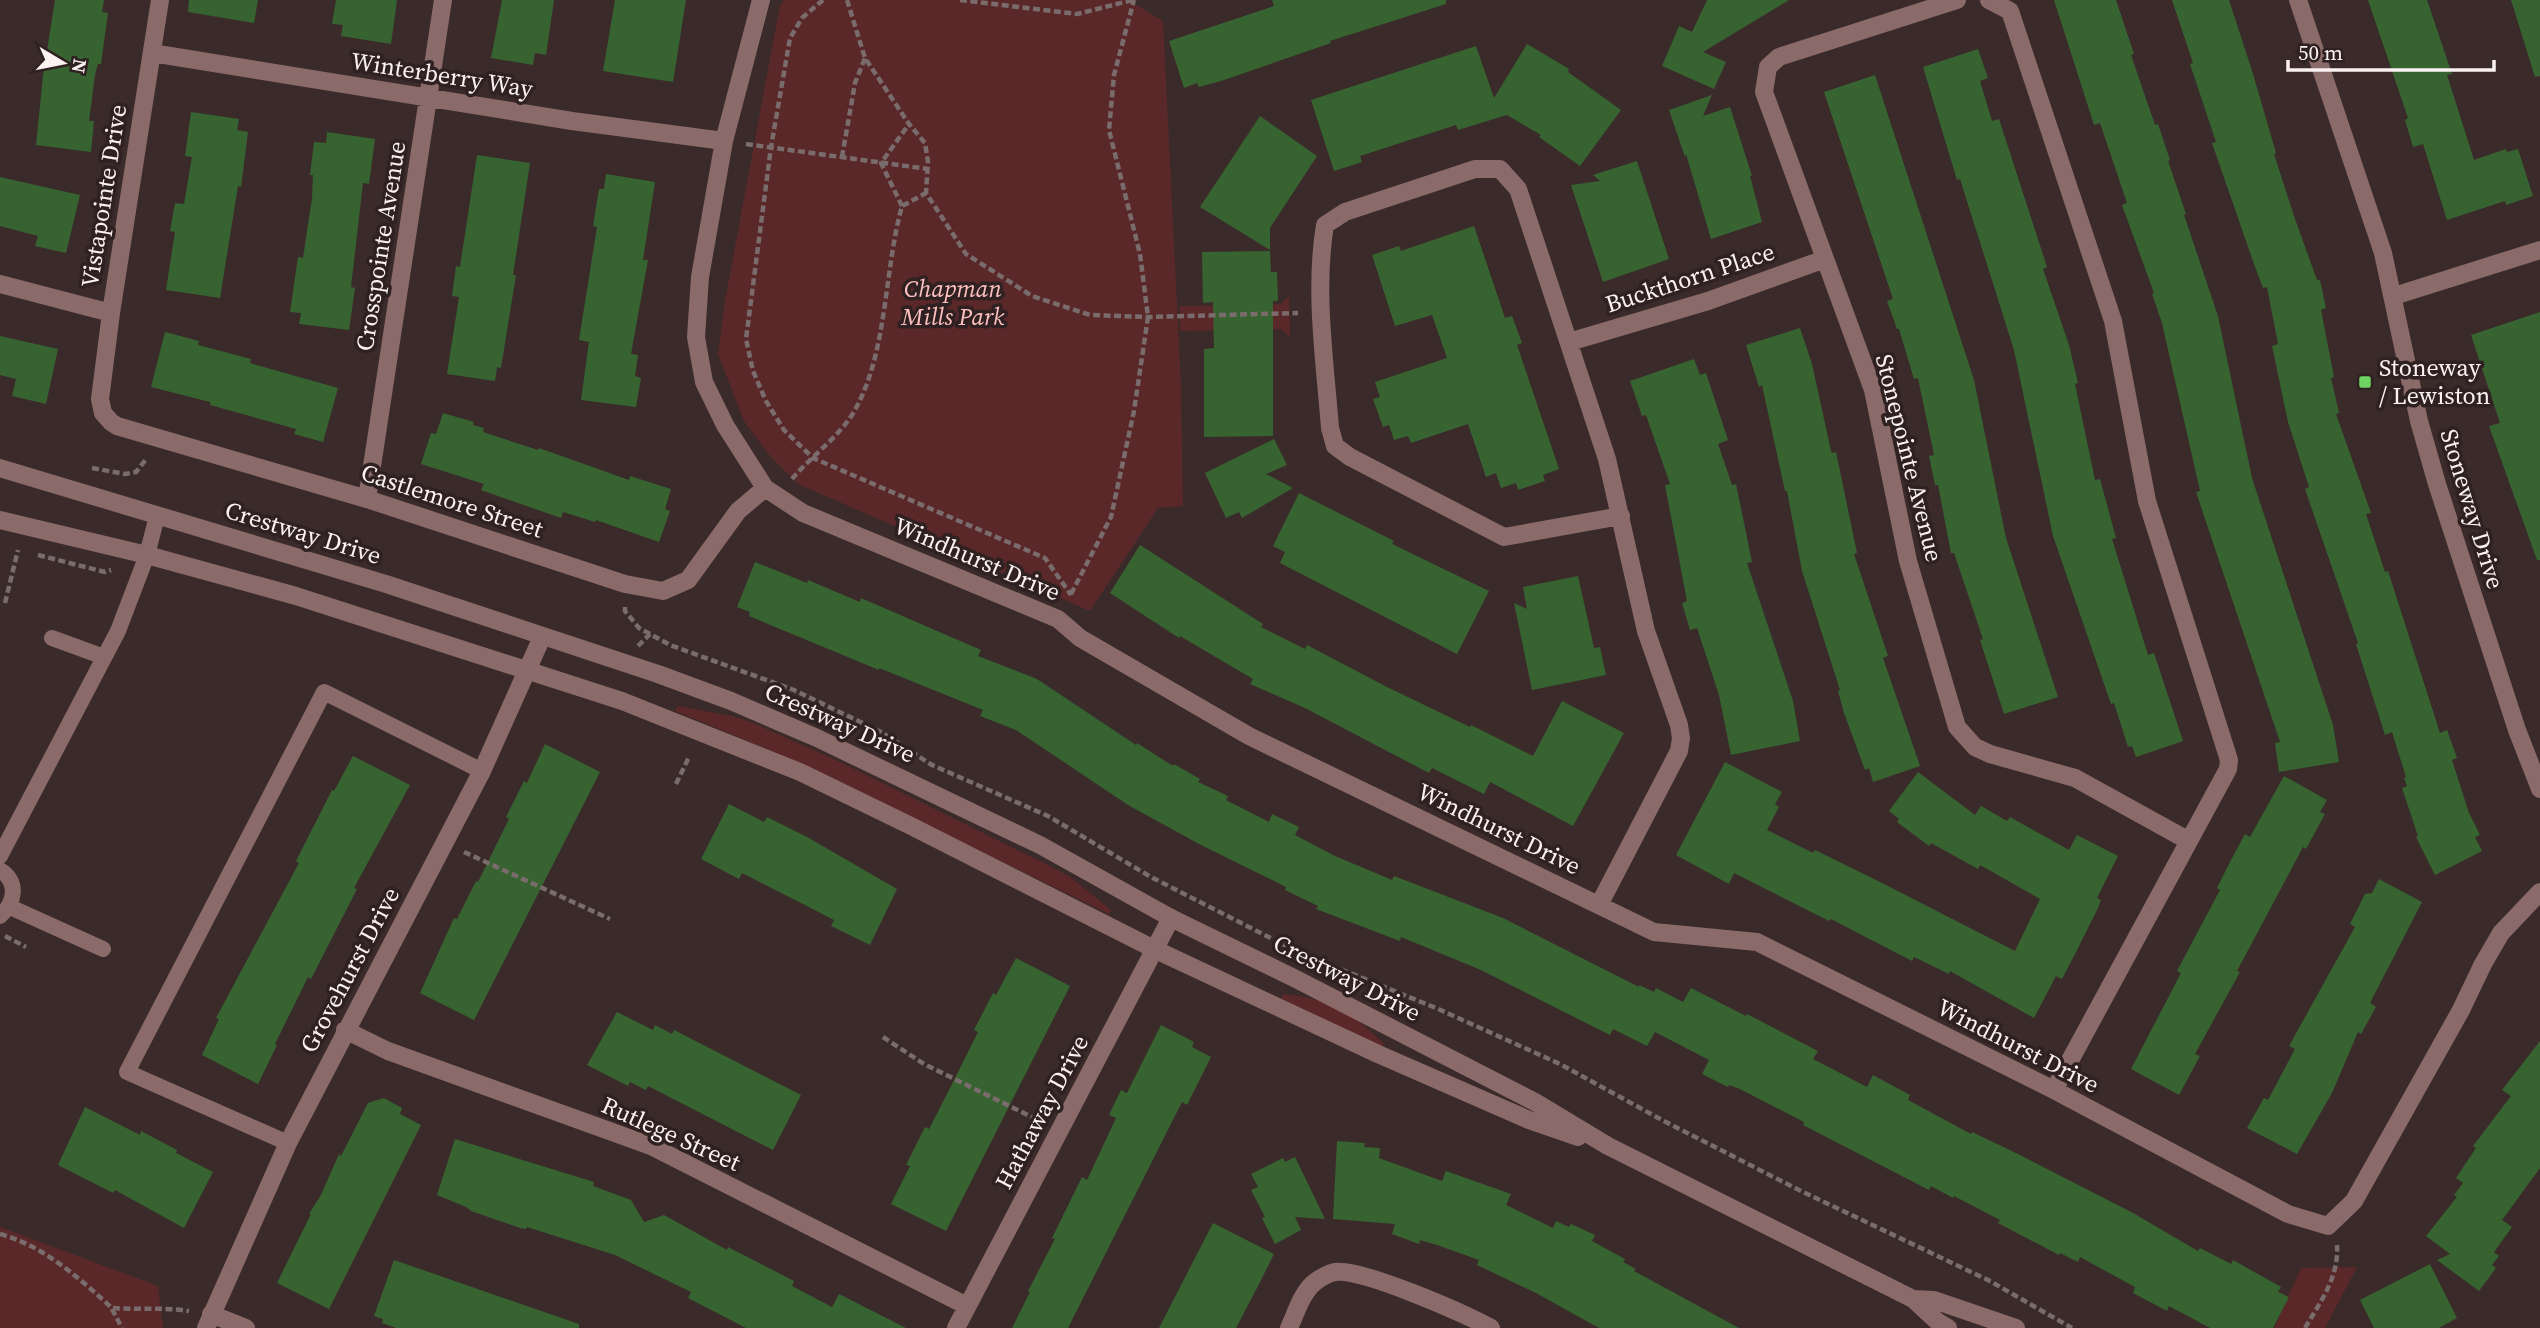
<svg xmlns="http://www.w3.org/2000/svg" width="2540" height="1328" font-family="'Source Serif 4',serif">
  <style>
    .green { fill: #5a2829 }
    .building { fill: #376331 }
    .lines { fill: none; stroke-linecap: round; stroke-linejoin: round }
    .path { stroke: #7a6c6c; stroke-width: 4.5; stroke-dasharray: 7 3.5; stroke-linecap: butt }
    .service { stroke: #8b6b6a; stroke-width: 16 }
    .minor { stroke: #8b6b6a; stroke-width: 18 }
    .tertiary { stroke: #8b6b6a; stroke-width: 18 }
    .poi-dot { fill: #6ed360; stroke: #2f2121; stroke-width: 2.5 }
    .labels { text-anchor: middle; stroke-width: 7; stroke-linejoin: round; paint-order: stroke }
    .street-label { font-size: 24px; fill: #fbf1f1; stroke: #2f2121 }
    .park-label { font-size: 24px; font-style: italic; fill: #fec0be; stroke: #2f2121 }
    .poi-label { font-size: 24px; fill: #fbf1f1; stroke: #2f2121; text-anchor: start }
  </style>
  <rect width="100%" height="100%" fill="#3a2b2a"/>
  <path class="green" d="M 784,0 L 1128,0 L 1163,21 L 1181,385 L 1183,506 L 1158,508 L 1090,611 L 798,484 L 770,456 L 744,421 L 718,354 L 725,301 L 780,5 Z
    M 1289,296 L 1290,337 L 1281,329 L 1180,331 L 1180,306 L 1281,304 Z
    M 678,706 L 732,716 L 751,722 L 836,760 L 1050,866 L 1070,877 L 1111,910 L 1109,914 L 803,764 L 675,711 Z
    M 1283,994 C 1330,999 1349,1010 1383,1043 L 1383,1047 L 1281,999 Z
    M 0,1227 L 158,1286 L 163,1328 L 0,1328 Z
    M 2357,1267 L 2325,1328 L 2274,1328 L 2301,1268 Z"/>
  <path class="building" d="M 55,0 L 104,0 L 102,12 L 108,13 L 101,64 L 98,64 L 95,75 L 89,121 L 94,121 L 91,152 L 36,145 L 43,76 Z
    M 189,0 L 258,0 L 254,23 L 188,12 Z
    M 336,0 L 397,0 L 391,44 L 341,36 L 343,25 L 332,24 Z
    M 502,0 L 554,0 L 546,55 L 535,53 L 533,65 L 491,58 Z
    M 615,0 L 686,0 L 673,82 L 603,71 Z
    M 1272,0 L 1446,0 L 1446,4 L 1330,41 L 1331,43 L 1221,81 L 1199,87 L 1197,83 L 1184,88 L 1169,41 L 1274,6 Z
    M 1707,0 L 1789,0 L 1703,52 L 1726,62 L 1714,89 L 1662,66 L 1679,26 L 1692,32 Z
    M 2054,0 L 2116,0 L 2134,54 L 2131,55 L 2155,125 L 2158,124 L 2170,160 L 2168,161 L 2186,214 L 2184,215 L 2218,316 L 2252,478 L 2333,725 L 2339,762 L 2279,772 L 2275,743 L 2280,742 L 2196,492 L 2200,491 L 2162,323 L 2152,294 L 2154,293 L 2122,205 L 2127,203 L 2100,123 L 2094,125 Z
    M 2172,0 L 2229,0 L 2253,74 L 2276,153 L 2274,154 L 2295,219 L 2317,280 L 2320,280 L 2326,308 L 2321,310 L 2334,377 L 2331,378 L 2339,413 L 2336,414 L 2371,513 L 2366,514 L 2385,572 L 2388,571 L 2440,733 L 2447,730 L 2457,758 L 2452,760 L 2469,813 L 2480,835 L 2475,837 L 2482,851 L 2435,875 L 2416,837 L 2418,836 L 2402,788 L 2407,786 L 2404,778 L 2406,777 L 2392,732 L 2385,735 L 2356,644 L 2358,643 L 2305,489 L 2309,487 L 2288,422 L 2272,346 L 2278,344 L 2267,287 L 2263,288 L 2254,264 L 2212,143 L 2216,142 L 2190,64 L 2193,63 Z
    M 2368,0 L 2427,0 L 2452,74 L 2447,75 L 2474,160 L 2506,149 L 2507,152 L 2518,149 L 2533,196 L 2506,205 L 2505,201 L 2447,220 L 2423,144 L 2413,147 L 2405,120 L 2408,118 Z
    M 2511,0 L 2540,0 L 2540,76 L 2535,77 Z
    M 1527,44 L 1569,69 L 1568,72 L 1621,110 L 1580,166 L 1539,137 L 1541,135 L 1507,115 L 1458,130 L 1456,125 L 1360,156 L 1362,162 L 1334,171 L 1311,100 L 1476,46 L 1494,98 Z
    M 1978,49 L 1988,78 L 1980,81 L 1992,121 L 1999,119 L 2047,267 L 2043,269 L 2069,345 L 2078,383 L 2075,384 L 2095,480 L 2100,479 L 2116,538 L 2112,539 L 2148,655 L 2154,653 L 2183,741 L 2136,757 L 2132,746 L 2128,747 L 2114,703 L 2111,704 L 2053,536 L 2014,350 L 1960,179 L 1957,180 L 1923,67 Z
    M 1875,75 L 1974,380 L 2006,538 L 2058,697 L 2004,714 L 1980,640 L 1983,639 L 1954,553 L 1951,553 L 1938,485 L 1935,485 L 1929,456 L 1934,455 L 1918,378 L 1914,379 L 1899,329 L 1897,329 L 1887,301 L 1893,299 L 1824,92 Z
    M 1712,95 L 1703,116 L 1730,107 L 1752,176 L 1750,176 L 1762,222 L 1711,239 L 1686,154 L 1685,157 L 1669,110 Z
    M 191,112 L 239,119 L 237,130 L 248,132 L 241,187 L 238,186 L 220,298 L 166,290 L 175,232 L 170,231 L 175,203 L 184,204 L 192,157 L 185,156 Z
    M 1260,116 L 1317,156 L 1270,228 L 1270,250 L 1200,207 Z
    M 327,132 L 375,139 L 369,184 L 363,183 L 351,287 L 355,288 L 349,330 L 299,324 L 301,313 L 290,312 L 298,257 L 303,258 L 312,198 L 313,175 L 310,175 L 314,142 L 326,143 Z
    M 477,155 L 530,163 L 513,275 L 516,275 L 510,312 L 501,368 L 497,367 L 495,381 L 447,374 L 459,297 L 452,296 L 456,266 L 460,267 Z
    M 1637,161 L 1669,259 L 1603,282 L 1571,185 L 1600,181 L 1593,175 Z
    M 606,174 L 655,182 L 643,260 L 648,260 L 631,354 L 638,355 L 635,376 L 641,378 L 636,407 L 581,400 L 589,342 L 579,340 L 597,227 L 593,226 L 599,189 L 604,189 Z
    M 0,177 L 80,195 L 66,253 L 35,246 L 38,236 L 0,226 Z
    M 1474,226 L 1505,318 L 1512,316 L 1522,343 L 1517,345 L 1559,469 L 1543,475 L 1545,481 L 1518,490 L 1516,483 L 1501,488 L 1496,473 L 1486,477 L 1468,424 L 1411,443 L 1408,436 L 1394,440 L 1389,425 L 1383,427 L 1373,399 L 1380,397 L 1375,382 L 1447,358 L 1432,315 L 1395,326 L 1372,255 L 1399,246 L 1401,251 Z
    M 1270,251 L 1271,272 L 1277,272 L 1278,301 L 1273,301 L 1273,436 L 1204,437 L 1204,349 L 1214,348 L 1213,302 L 1203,303 L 1202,252 Z
    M 2540,312 L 2540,560 L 2537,560 L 2489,426 L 2500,423 L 2471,335 Z
    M 1800,328 L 1812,364 L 1831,451 L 1832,453 L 1836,452 L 1857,553 L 1854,554 L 1888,656 L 1883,658 L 1920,766 L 1873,782 L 1869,768 L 1865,770 L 1844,713 L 1838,691 L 1840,690 L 1802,571 L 1787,491 L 1785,491 L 1762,385 L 1759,387 L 1746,345 Z
    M 165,332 L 199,341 L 198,345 L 251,359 L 250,363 L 338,388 L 323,442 L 294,434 L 296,429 L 210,405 L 210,402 L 151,387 Z
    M 0,336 L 58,349 L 46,404 L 12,396 L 16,379 L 0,375 Z
    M 1694,359 L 1700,375 L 1706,373 L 1728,440 L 1718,444 L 1732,485 L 1736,484 L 1752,562 L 1747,563 L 1793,701 L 1800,741 L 1731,755 L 1719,695 L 1697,628 L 1690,630 L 1682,603 L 1687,601 L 1665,485 L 1670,484 L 1646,415 L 1642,416 L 1630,381 Z
    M 443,413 L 474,422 L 473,425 L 484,428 L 483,432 L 538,450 L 539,448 L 629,480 L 630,476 L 671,489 L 665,509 L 670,511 L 659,542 L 596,520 L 595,522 L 563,512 L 561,518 L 481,490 L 484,484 L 421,464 L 431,433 L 436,434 Z
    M 1274,439 L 1287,465 L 1266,474 L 1293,488 L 1242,518 L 1239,512 L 1226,518 L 1205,473 Z
    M 1299,493 L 1394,541 L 1392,544 L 1489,591 L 1457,654 L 1280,563 L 1285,552 L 1273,546 Z
    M 1140,545 L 1263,624 L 1261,627 L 1305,649 L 1307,645 L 1387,687 L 1470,727 L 1471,725 L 1533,756 L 1562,701 L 1624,733 L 1573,826 L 1490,782 L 1484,794 L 1432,768 L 1429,773 L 1305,708 L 1250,684 L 1253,679 L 1180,636 L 1179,638 L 1110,593 Z
    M 755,562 L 807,583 L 808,580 L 860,602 L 861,598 L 981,650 L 978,656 L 1037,679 L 1136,745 L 1137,743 L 1173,766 L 1174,764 L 1200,779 L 1198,782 L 1228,796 L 1226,800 L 1269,822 L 1272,814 L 1299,827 L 1295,835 L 1335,856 L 1392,880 L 1394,876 L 1503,918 L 1639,987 L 1639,985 L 1654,992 L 1656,988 L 1683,1002 L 1691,988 L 1746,1016 L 1747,1014 L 1818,1051 L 1813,1059 L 1867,1087 L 1873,1075 L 1910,1095 L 1908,1100 L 1971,1134 L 1972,1132 L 2018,1154 L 2133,1213 L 2198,1251 L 2200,1248 L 2231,1264 L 2233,1260 L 2281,1287 L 2278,1292 L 2289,1297 L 2273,1328 L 2210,1328 L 2169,1306 L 2167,1311 L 2133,1293 L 2135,1287 L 2080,1257 L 2078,1262 L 2060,1253 L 2059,1255 L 1998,1223 L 2000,1220 L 1954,1196 L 1953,1198 L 1931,1186 L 1929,1190 L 1803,1125 L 1804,1122 L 1740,1089 L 1729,1085 L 1728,1087 L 1702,1074 L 1709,1060 L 1655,1032 L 1647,1046 L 1613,1029 L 1610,1035 L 1481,970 L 1401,937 L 1400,941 L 1316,909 L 1318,906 L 1285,890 L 1286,887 L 1201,845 L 1128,805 L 1016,730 L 980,716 L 983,710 L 879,668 L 879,670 L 749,616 L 750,612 L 737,607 Z
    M 1578,576 L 1594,648 L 1600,647 L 1606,675 L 1532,690 L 1514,603 L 1527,609 L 1523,587 Z
    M 545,744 L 600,772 L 474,1020 L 420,993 L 454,918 L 457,919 L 476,881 L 478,882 L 509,819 L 506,817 L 524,781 L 527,783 Z
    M 353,756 L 410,785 L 354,888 L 357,889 L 311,979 L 308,977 L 275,1044 L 277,1045 L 258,1084 L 202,1055 L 219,1019 L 216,1018 L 299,863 L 296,861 L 332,790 L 334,791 Z
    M 1725,762 L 1782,792 L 1775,804 L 1779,807 L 1767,830 L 1813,853 L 1815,850 L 1882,883 L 2015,951 L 2040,899 L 1980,865 L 1978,869 L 1931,843 L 1929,846 L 1897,822 L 1899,819 L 1889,811 L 1918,772 L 1975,815 L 1981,806 L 2007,821 L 2010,817 L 2069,850 L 2077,835 L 2118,856 L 2097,898 L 2101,900 L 2097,910 L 2076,952 L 2062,979 L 2056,976 L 2034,1018 L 1950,971 L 1949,974 L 1914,957 L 1912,961 L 1831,919 L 1829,921 L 1734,873 L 1729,884 L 1676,855 Z
    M 2284,776 L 2327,800 L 2320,812 L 2325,814 L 2306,849 L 2303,847 L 2237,971 L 2240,972 L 2195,1054 L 2200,1056 L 2179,1095 L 2131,1069 L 2181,973 L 2177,971 L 2220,890 L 2217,888 L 2231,860 L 2245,834 L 2250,837 Z
    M 729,804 L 764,822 L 767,817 L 807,837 L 897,889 L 870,945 L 831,926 L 834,920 L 799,902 L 742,873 L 739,879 L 701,859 Z
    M 2379,879 L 2422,902 L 2370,1003 L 2376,1007 L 2361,1034 L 2358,1032 L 2332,1093 L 2297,1154 L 2247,1128 L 2264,1098 L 2268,1100 L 2295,1049 L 2289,1046 L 2355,927 L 2350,924 L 2365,894 L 2372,893 Z
    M 1016,958 L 1070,986 L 946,1231 L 891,1204 L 910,1166 L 906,1165 L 925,1127 L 929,1129 L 947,1094 L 978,1032 L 974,1030 L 993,993 L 996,995 Z
    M 617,1012 L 653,1030 L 655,1025 L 672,1034 L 674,1030 L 801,1095 L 773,1150 L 648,1086 L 646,1090 L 630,1082 L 628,1086 L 587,1065 Z
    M 1161,1025 L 1194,1042 L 1192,1047 L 1211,1057 L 1187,1105 L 1182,1102 L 1068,1328 L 1012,1328 L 1030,1292 L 1028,1291 L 1055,1239 L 1052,1238 L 1082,1177 L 1087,1180 L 1116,1118 L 1109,1115 L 1121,1090 L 1127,1093 Z
    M 2540,1041 L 2540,1168 L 2502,1220 L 2512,1227 L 2494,1252 L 2499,1256 L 2492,1265 L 2496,1268 L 2479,1291 L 2437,1260 L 2450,1254 L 2426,1236 L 2457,1197 L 2454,1195 L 2463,1183 L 2456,1178 L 2476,1148 L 2473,1146 L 2511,1096 L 2502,1090 Z
    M 384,1098 L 402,1108 L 400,1114 L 421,1125 L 329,1309 L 277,1283 L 311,1214 L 309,1214 L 321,1195 L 339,1154 L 341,1156 L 368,1103 Z
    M 85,1107 L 140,1135 L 141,1131 L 177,1150 L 176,1153 L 213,1172 L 184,1228 L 115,1190 L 113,1193 L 58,1165 Z
    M 455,1139 L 594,1182 L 593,1186 L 631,1200 L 644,1222 L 664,1215 L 727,1250 L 728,1247 L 794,1281 L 792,1286 L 832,1307 L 839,1294 L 906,1328 L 746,1328 L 688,1298 L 691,1292 L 615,1255 L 527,1227 L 526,1229 L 520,1228 L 471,1211 L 466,1207 L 437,1195 Z
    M 1337,1141 L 1365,1143 L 1364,1147 L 1380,1148 L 1379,1158 L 1442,1181 L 1446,1171 L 1511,1194 L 1506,1205 L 1553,1228 L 1556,1221 L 1569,1227 L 1571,1224 L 1595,1235 L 1592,1241 L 1625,1259 L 1623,1262 L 1636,1269 L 1634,1271 L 1739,1328 L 1599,1328 L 1536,1293 L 1477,1265 L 1479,1260 L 1437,1245 L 1420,1240 L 1419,1244 L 1392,1234 L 1395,1224 L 1333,1219 Z
    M 1295,1157 L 1325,1219 L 1295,1217 L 1301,1230 L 1275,1244 L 1262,1218 L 1265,1217 L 1251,1190 L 1258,1187 L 1251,1174 L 1283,1158 L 1285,1162 Z
    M 1213,1223 L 1274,1254 L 1258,1286 L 1236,1328 L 1159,1328 Z
    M 394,1260 L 579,1324 L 579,1328 L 396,1328 L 382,1323 L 383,1319 L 374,1316 Z
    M 2430,1264 L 2457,1318 L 2439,1328 L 2374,1328 L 2360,1300 Z"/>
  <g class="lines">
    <path class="path" d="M 823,0 L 802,18 L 790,38 L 771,147 L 746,339 L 753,371 L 766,401 L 784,430 L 813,458 L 1045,558 L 1071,595
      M 847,0 L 865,58 L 909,124 L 925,143 L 928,162 L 926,193 L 966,254 L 1032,296 L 1090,315 L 1148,317 L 1298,313
      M 960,0 L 1077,14 L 1133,0
      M 746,144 L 928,169
      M 842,157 L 855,83 L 865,58
      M 902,206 L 881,163 L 909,124
      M 92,468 L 125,474 L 136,472 L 147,458
      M 792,479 C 812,455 842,435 856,408 C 888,349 884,270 902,206 L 926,193
      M 38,555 L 105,572 L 111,570
      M 1071,594 L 1111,517 L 1134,411 L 1148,317 L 1140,254 L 1109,130 L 1114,75 L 1134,0
      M 5,603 L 18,550
      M 625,607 L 625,611 L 639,628 L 670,645 L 794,690 L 881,732 L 932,765 L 1048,816 L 1151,877 L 1296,951 L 1436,1008 L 1560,1064 L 1662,1120 L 1801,1191 L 1988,1280 L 2072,1328
      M 638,646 L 650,634
      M 676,784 L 689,757
      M 464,852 L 610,919
      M 5,936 L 26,947
      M 883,1037 L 924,1064 L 1040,1121
      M 0,1234 C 44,1246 79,1278 112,1308 C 137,1310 164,1307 189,1311
      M 112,1309 L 122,1328
      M 2305,1328 C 2321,1301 2339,1277 2337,1245"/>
    <path class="service" d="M 52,638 L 104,657
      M 0,856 L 118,631 L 147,555 L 157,516
      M 0,870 C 19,882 15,903 0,916
      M 10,907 L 103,949
      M 288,1143 L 127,1072 L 324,692 L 482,771"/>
    <path class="minor" d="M 160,0 L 111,313 L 100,399 L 103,413 L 111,422 L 117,426 L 367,499 L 625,584 L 663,591 L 688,580 L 738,511 L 765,488
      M 761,0 L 724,141 L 700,277 L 696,337 L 704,382 L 725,425 L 765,488 L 803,513 L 1058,619 L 1080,638 L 1249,736 L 1654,932 L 1757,942 L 2054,1090 L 2288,1214 L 2328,1226 L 2354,1201 L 2461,1010 L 2483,964 L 2501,933 L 2540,892
      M 1957,0 L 1779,57 L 1768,67 L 1764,92 L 1873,390 L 1908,561 L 1957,727 L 1975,747 L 1990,754 L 2075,778 L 2189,841
      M 1989,0 L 2010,11 L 2113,321 L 2147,501 L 2229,760 L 2228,769 L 2054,1090
      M 152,53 L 572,121 L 724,141
      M 0,284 L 111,313
      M 2394,296 L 2540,250
      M 1569,342 L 1708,301 L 1825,259
      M 367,499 L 443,0
      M 1599,905 L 1679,751 L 1681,738 L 1679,725 L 1646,631 L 1607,459 L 1518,189 L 1500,169 L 1475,169 L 1345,212 L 1325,225 C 1314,291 1325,362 1330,428 L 1335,446 L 1350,457 L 1504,537 L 1621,516
      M 345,1030 L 388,1051 L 651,1146 L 967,1306
      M 211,1314 L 246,1328
      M 206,1328 L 288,1143 L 482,771 L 542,637
      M 956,1328 L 1171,918
      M 1289,1328 C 1296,1313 1302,1292 1315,1282 C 1320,1278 1329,1273 1335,1272 C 1364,1269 1463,1313 1491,1328"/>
    <path class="tertiary" d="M 2298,0 L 2383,253 L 2419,421 L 2437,484 L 2517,730 L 2540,789
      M 0,468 L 386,584 L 658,674 L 731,701 L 817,738 L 1040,845 L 1171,918 L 1296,979 L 1535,1102 L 1608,1146 L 1913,1299 L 1938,1322 L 1948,1328
      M 0,520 L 147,555 L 296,596 L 622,701 L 800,772 L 911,826 L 1156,950 L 1378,1054 L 1529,1120 L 1578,1137
      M 1913,1299 L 1934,1300 L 2016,1328"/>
  </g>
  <rect class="poi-dot" x="2358" y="375" width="14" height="14" rx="3.5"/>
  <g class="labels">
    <g class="street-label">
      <text transform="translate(442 75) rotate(9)" y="8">Winterberry Way</text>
      <text transform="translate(104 196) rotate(-81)" y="8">Vistapointe Drive</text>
      <text transform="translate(381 246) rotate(-81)" y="8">Crosspointe Avenue</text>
      <text transform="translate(1690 278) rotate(-18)" y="8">Buckthorn Place</text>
      <text transform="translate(1909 458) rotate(76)" y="8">Stonepointe Avenue</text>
      <text transform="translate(452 501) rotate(18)" y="8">Castlemore Street</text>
      <text transform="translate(2472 509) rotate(73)" y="8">Stoneway Drive</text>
      <text transform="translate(303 533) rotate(17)" y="8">Crestway Drive</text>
      <text transform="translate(977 559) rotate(23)" y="8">Windhurst Drive</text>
      <text transform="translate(840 723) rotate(24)" y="8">Crestway Drive</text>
      <text transform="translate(1499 829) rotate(26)" y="8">Windhurst Drive</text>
      <text transform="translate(350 970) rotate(-62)" y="8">Grovehurst Drive</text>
      <text transform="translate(1347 978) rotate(27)" y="8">Crestway Drive</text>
      <text transform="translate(2018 1046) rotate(27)" y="8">Windhurst Drive</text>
      <text transform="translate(1042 1112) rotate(-62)" y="8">Hathaway Drive</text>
      <text transform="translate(671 1134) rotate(24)" y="8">Rutlege Street</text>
    </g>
    <g class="park-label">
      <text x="953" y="297">Chapman<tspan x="953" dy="28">Mills Park</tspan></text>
    </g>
    <g class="poi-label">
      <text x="2379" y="376">Stoneway<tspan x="2379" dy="28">/ Lewiston</tspan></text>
    </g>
  </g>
  <g transform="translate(63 63) rotate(100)" stroke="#2f2121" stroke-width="5" paint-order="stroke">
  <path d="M0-5L12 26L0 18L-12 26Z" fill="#fbf1f1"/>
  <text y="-10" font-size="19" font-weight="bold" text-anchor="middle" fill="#fbf1f1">N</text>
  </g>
  <path d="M2288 60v10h206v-10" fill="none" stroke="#fbf1f1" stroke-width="3.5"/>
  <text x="2298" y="60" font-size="21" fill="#fbf1f1" stroke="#2f2121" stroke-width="5" paint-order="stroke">50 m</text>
</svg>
